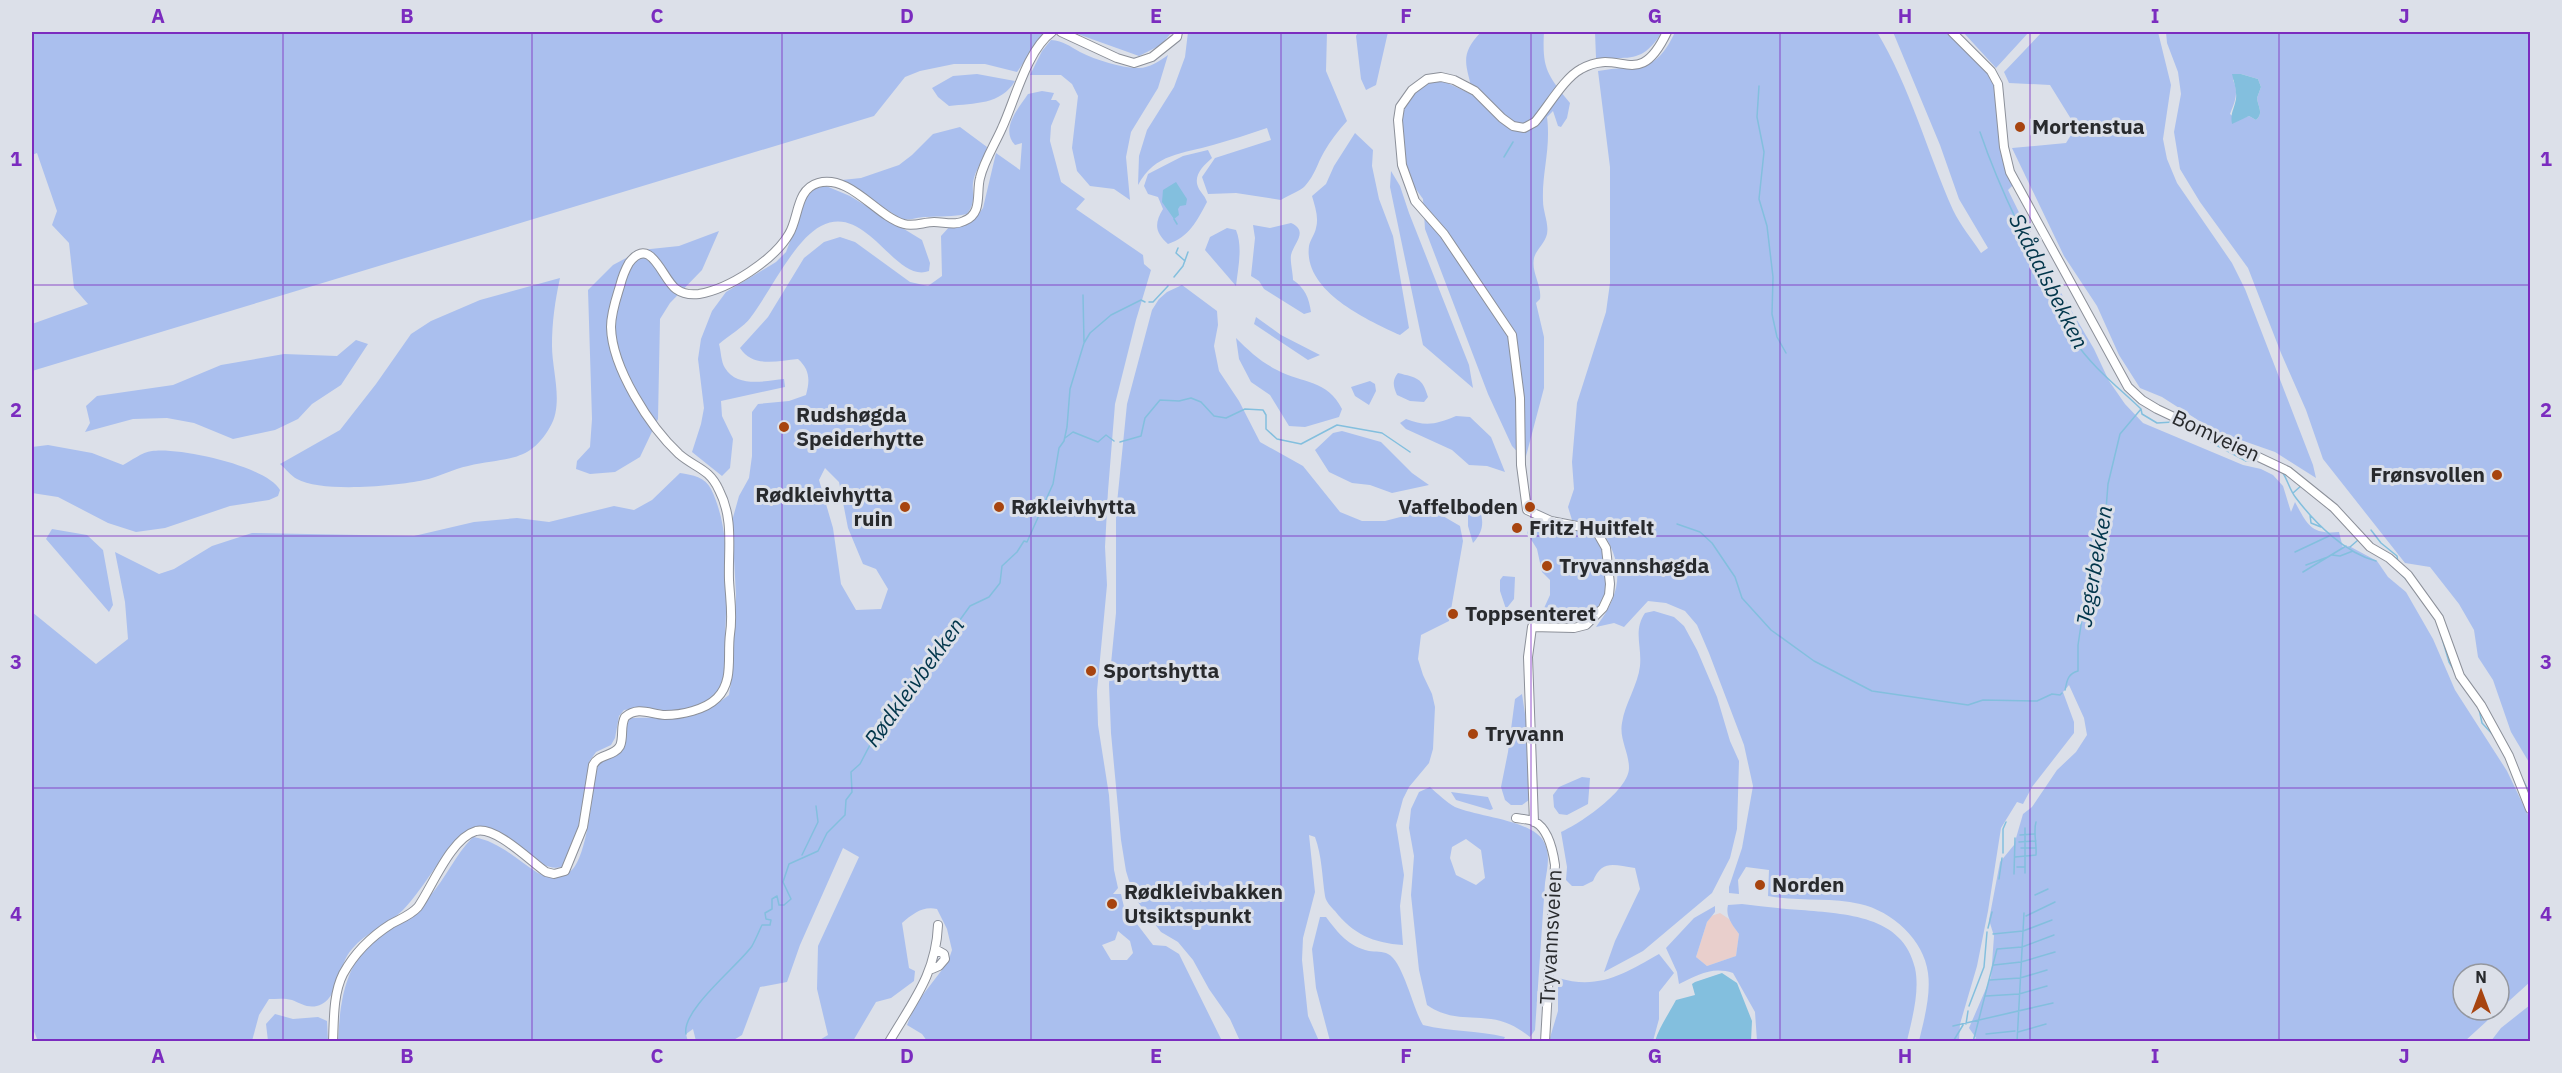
<svg xmlns="http://www.w3.org/2000/svg" width="2562" height="1073" font-family="'IBM Plex Sans',sans-serif">
  <style>
    .education { fill: #e9cfcc }
    .green { fill: #aabfee; fill-rule: evenodd }
    .water { fill: #83bfde }
    .lines { fill: none; stroke-linecap: round; stroke-linejoin: round }
    .stream { stroke: #83bfde; stroke-width: 1.5 }
    .minor-casing { stroke: #8c9099; stroke-width: 10 }
    .minor { stroke: #fff; stroke-width: 8 }
    .grid { fill: none; stroke: #7b2cbf; stroke-width: 1.5; stroke-opacity: 0.55 }
    .poi-dot { fill: #a7440f; stroke: #dce0e9; stroke-width: 2 }
    .labels { text-anchor: middle; stroke-width: 6; stroke-linejoin: round; paint-order: stroke }
    .poi-label { font-size: 21px; font-weight: bold; fill: #282a2d; stroke: #dce0e9; text-anchor: start }
    .street-label { font-size: 21px; fill: #282a2d; stroke: #dce0e9 }
    .water-label { font-size: 22px; font-style: italic; fill: #00354a; stroke: #dce0e9 }
    .neatline { fill: none; stroke: #7b2cbf; stroke-width: 2 }
    .grid-label { font-size: 20px; text-anchor: middle; font-weight: bold; fill: #7b2cbf }
  </style>
  <rect width="100%" height="100%" fill="#dce0e9"/>
  <path class="education" d="M 1720,913 L 1729,919 L 1739,934 L 1736,956 L 1707,966 L 1696,957 L 1707,922 L 1711,916 Z"/>
  <path class="green" d="M 32,32 L 1045,32 L 1017,72 L 985,64 L 954,64 L 920,71 L 905,77 L 874,116 L 32,371 L 32,324 L 88,304 L 74,288 L 69,243 L 52,225 L 57,211 L 37,153 L 32,155 Z
    M 1072,32 L 1172,32 L 1161,45 L 1139,56 Z
    M 1188,32 L 1327,32 L 1326,71 L 1347,121 C 1338,131 1330,141 1324,152 C 1317,164 1315,175 1305,186 C 1301,191 1288,195 1281,200 L 1236,193 L 1208,194 L 1202,177 L 1215,158 L 1271,140 L 1267,128 C 1249,134 1231,140 1213,145 C 1183,154 1155,153 1138,185 L 1139,156 L 1147,130 L 1174,87 L 1185,57 Z
    M 1358,32 L 1388,32 L 1376,85 L 1366,90 L 1361,79 L 1356,36 Z
    M 1481,32 L 1544,32 C 1542,69 1547,74 1570,103 L 1567,118 L 1561,127 L 1558,126 L 1553,111 L 1547,117 C 1551,149 1542,171 1543,201 C 1543,212 1549,223 1547,234 C 1545,243 1536,250 1534,258 C 1531,273 1542,285 1540,299 L 1536,303 L 1544,337 L 1544,388 L 1525,460 L 1512,446 L 1488,394 L 1425,229 L 1423,199 L 1408,178 L 1402,142 L 1400,119 L 1405,101 L 1428,82 L 1443,81 L 1473,95 C 1467,65 1458,56 1481,32 Z
    M 1595,32 L 1662,32 C 1642,64 1629,57 1596,58 Z
    M 1675,32 L 1877,32 C 1910,87 1927,151 1953,210 C 1960,225 1972,239 1981,253 L 1988,248 L 1959,199 L 1940,145 L 1893,32 L 1947,32 L 1991,77 L 1995,85 C 2003,119 1996,153 2013,185 L 2008,190 L 2047,269 L 2094,349 L 2109,381 L 2125,404 L 2143,423 L 2243,465 L 2261,469 L 2273,475 L 2283,486 L 2291,512 L 2295,502 C 2307,524 2311,535 2339,532 L 2343,548 L 2349,546 L 2377,561 L 2388,577 L 2406,592 L 2433,639 L 2455,690 L 2507,771 L 2530,819 L 2530,982 L 2499,1010 L 2499,974 L 2463,974 L 2463,1010 L 2499,1010 L 2465,1041 L 1972,1041 L 1976,1038 L 1969,1028 L 1991,977 L 1994,936 L 1989,920 L 2000,862 L 2014,845 L 2023,814 L 2032,807 L 2057,770 L 2076,752 L 2087,735 L 2084,718 L 2069,685 L 2063,692 L 2074,722 L 2074,733 L 2032,787 L 2023,804 L 2017,802 L 2001,828 L 1988,911 L 1977,966 L 1960,1024 L 1959,1041 L 1919,1041 C 1924,1020 1931,995 1928,973 C 1924,940 1892,911 1860,904 C 1830,897 1798,902 1768,896 L 1769,870 L 1746,867 L 1738,880 L 1739,894 L 1729,893 L 1729,887 L 1742,848 L 1753,786 L 1744,745 L 1709,653 L 1697,625 L 1685,611 L 1666,603 L 1648,601 L 1624,627 L 1614,623 L 1596,627 C 1623,592 1625,563 1599,527 L 1572,520 L 1568,507 L 1574,489 L 1572,462 L 1577,403 L 1606,312 L 1610,283 L 1610,167 L 1598,71 C 1637,64 1655,76 1675,32 Z
    M 1963,32 L 2029,32 L 1996,68 Z
    M 2042,32 L 2158,32 L 2171,85 L 2163,139 L 2167,159 L 2177,183 L 2232,263 L 2245,289 L 2313,465 L 2316,478 L 2275,452 L 2215,431 L 2162,397 L 2140,388 L 2119,355 L 2097,306 L 2064,256 L 2012,148 L 2066,143 L 2076,127 L 2050,85 L 2009,83 L 2004,72 Z
    M 2166,32 L 2530,32 L 2530,764 L 2511,732 L 2493,680 L 2478,657 L 2474,630 L 2459,604 L 2430,567 L 2405,563 L 2323,459 L 2306,410 L 2281,353 L 2248,268 L 2200,202 L 2180,169 L 2174,132 L 2181,94 L 2178,72 L 2167,43 ZM 2241,74 L 2258,79 L 2261,87 L 2257,98 C 2258,107 2264,113 2256,120 L 2249,116 L 2237,120 L 2230,114 C 2235,102 2239,92 2233,80 Z
    M 1051,40 C 1064,41 1069,46 1080,52 C 1096,60 1121,68 1139,68 C 1149,68 1160,61 1168,55 L 1158,88 L 1131,132 L 1126,157 L 1130,200 L 1114,189 L 1090,186 L 1077,171 L 1072,148 L 1078,96 L 1072,84 L 1061,75 L 1030,75 L 1042,51 Z
    M 977,74 L 1015,81 C 1001,105 974,103 949,106 L 938,97 L 932,88 L 953,76 Z
    M 1042,91 L 1054,93 L 1051,100 L 1056,100 L 1060,104 L 1051,126 L 1050,141 L 1061,182 L 1085,199 L 1076,209 L 1143,255 L 1144,264 L 1151,270 L 1136,320 L 1115,404 L 1108,491 L 1105,547 L 1107,585 L 1097,691 L 1098,725 L 1109,795 L 1114,870 L 1118,888 L 1113,894 L 1121,894 L 1124,907 L 1153,945 L 1166,946 L 1179,954 L 1222,1041 L 927,1041 L 922,1034 L 907,1025 L 915,1005 L 948,962 L 952,950 L 947,929 L 937,909 C 922,906 913,914 902,923 L 909,968 L 915,971 L 914,981 L 891,998 L 876,1002 L 853,1041 L 818,1041 L 828,1035 L 817,989 L 818,946 L 859,857 L 843,848 L 800,945 L 787,982 L 760,987 L 742,1035 L 732,1041 L 696,1041 L 693,1029 L 686,1034 L 688,1042 L 338,1042 C 340,1000 345,961 381,933 C 396,922 415,911 429,897 C 446,878 455,855 473,837 C 499,841 517,860 538,873 C 549,879 568,878 575,866 C 588,846 592,796 596,771 L 601,759 L 626,737 L 627,722 L 631,718 C 676,716 689,725 729,695 L 731,682 L 736,595 L 732,521 L 739,496 L 749,478 L 752,456 L 752,412 L 758,404 L 789,401 L 806,395 C 810,380 810,370 798,359 C 777,361 753,368 740,348 L 768,317 L 804,258 L 824,242 L 840,237 L 855,242 L 910,282 L 928,286 L 942,276 L 941,236 L 951,225 L 974,220 L 983,208 L 996,153 L 1020,170 L 1022,143 L 1015,145 C 1000,129 1018,109 1028,94 ZM 825,468 L 839,482 L 848,528 L 863,564 L 876,569 L 888,589 L 881,609 L 856,610 L 841,584 L 833,528 L 819,480 ZM 1118,931 L 1130,941 L 1133,953 L 1127,960 L 1111,960 L 1102,945 L 1115,940 Z
    M 960,127 L 987,147 C 984,162 977,166 974,178 C 970,192 978,199 967,214 C 952,217 941,216 926,217 C 916,217 911,221 901,219 L 842,180 L 861,178 L 899,165 L 912,155 L 933,134 Z
    M 1355,133 L 1373,150 L 1372,166 L 1379,199 L 1393,236 L 1409,328 L 1400,335 C 1367,320 1303,291 1309,246 C 1310,240 1315,234 1316,228 C 1319,217 1315,207 1312,196 L 1326,184 L 1334,166 Z
    M 1208,150 L 1212,158 C 1203,166 1192,176 1199,189 C 1202,194 1205,196 1207,202 C 1197,221 1189,237 1168,244 C 1155,232 1154,224 1163,209 L 1158,197 L 1148,194 L 1144,186 L 1148,174 L 1183,156 Z
    M 1391,171 L 1400,186 L 1409,213 L 1469,365 L 1473,388 L 1423,345 L 1390,187 Z
    M 826,186 L 850,196 L 922,240 L 930,263 L 929,271 C 895,284 867,202 821,226 C 794,240 770,292 751,317 C 744,327 729,335 719,344 C 721,351 721,362 725,368 C 737,388 765,381 784,379 L 785,387 L 721,401 L 722,416 L 733,439 L 730,468 L 722,476 L 692,452 L 701,424 L 704,408 L 698,359 L 701,339 L 712,311 L 726,292 L 776,262 L 786,252 L 799,218 L 802,200 L 812,189 Z
    M 1291,223 C 1309,231 1294,243 1291,255 C 1290,262 1293,273 1293,280 C 1305,288 1309,298 1311,312 L 1304,314 L 1264,289 L 1259,281 L 1251,276 L 1255,238 L 1253,225 L 1270,228 Z
    M 1227,228 L 1236,230 C 1243,247 1238,268 1236,286 L 1205,250 L 1210,237 Z
    M 719,231 L 702,270 L 670,303 L 660,319 L 658,419 L 640,457 L 615,472 L 590,474 L 576,469 L 577,461 L 590,447 L 592,419 L 588,290 L 613,265 L 641,250 L 679,246 Z
    M 560,278 C 555,301 552,322 552,346 C 552,371 564,404 550,427 C 529,464 505,457 468,466 C 453,469 439,477 424,480 C 397,486 321,493 297,479 C 291,476 286,469 280,464 L 340,430 L 376,384 L 411,334 L 431,321 L 480,300 Z
    M 1182,285 L 1217,311 L 1218,325 L 1214,346 L 1219,371 L 1239,401 L 1260,442 L 1303,466 L 1340,512 L 1362,521 L 1385,521 L 1431,509 L 1460,526 L 1463,541 L 1449,621 L 1421,635 L 1418,659 L 1423,675 L 1432,694 L 1435,707 L 1433,749 L 1429,763 L 1409,787 L 1403,799 L 1396,825 L 1404,875 L 1400,906 L 1403,945 C 1373,943 1353,934 1335,911 C 1331,907 1326,902 1325,896 C 1322,876 1322,856 1315,837 L 1309,835 L 1315,892 L 1303,938 L 1302,960 L 1308,1016 L 1319,1041 L 1240,1041 L 1230,1019 L 1209,989 L 1193,960 L 1178,942 L 1161,932 L 1134,897 L 1126,871 L 1121,840 L 1111,733 L 1109,684 L 1116,613 L 1116,513 L 1127,404 L 1152,310 L 1159,299 L 1167,292 Z
    M 1256,317 L 1281,335 L 1320,355 L 1308,360 L 1254,324 Z
    M 1236,338 C 1249,351 1261,362 1277,370 C 1303,384 1327,379 1342,409 L 1339,417 L 1305,427 L 1289,426 L 1270,395 L 1251,382 L 1239,359 Z
    M 356,340 L 368,344 L 341,385 L 312,404 L 298,419 L 275,430 L 233,439 L 194,423 L 167,418 L 133,419 L 85,432 L 90,423 L 86,406 L 97,396 L 173,385 L 221,365 L 284,354 L 337,356 Z
    M 1398,373 C 1417,378 1422,377 1428,397 L 1424,402 L 1410,401 L 1397,395 C 1393,386 1392,380 1398,373 Z
    M 1370,381 L 1375,384 L 1376,391 L 1369,405 L 1355,396 L 1351,387 Z
    M 1456,416 L 1470,417 L 1491,437 L 1505,472 L 1487,466 L 1469,465 L 1452,450 L 1406,429 L 1400,423 L 1406,419 C 1426,427 1437,424 1456,416 Z
    M 1342,431 L 1381,442 L 1412,473 L 1429,485 L 1392,493 L 1370,485 L 1352,483 L 1329,472 L 1315,450 L 1333,433 Z
    M 48,445 L 92,453 L 123,465 C 131,461 142,452 152,451 C 179,447 267,466 280,490 L 278,496 L 269,500 L 230,506 L 165,528 L 136,532 L 108,523 L 58,497 L 32,493 L 32,447 Z
    M 680,473 C 693,475 705,477 711,489 C 733,534 726,594 725,643 C 725,654 728,669 725,679 C 723,684 718,692 715,695 C 691,722 653,704 624,710 L 619,716 L 615,738 L 611,745 L 596,752 L 589,762 L 586,806 L 566,866 C 540,874 533,851 512,842 C 499,836 484,834 470,830 C 442,850 427,885 403,910 C 388,925 366,932 352,949 C 338,964 340,994 322,1004 C 310,1010 302,1004 292,1000 C 285,998 276,999 269,999 L 259,1015 L 252,1041 L 38,1041 L 32,1027 L 32,612 L 96,664 L 128,639 L 125,602 L 115,552 L 159,574 L 174,569 L 212,546 L 252,533 L 414,536 L 474,522 L 517,518 L 549,522 L 614,506 L 634,510 L 652,500 Z
    M 1468,507 L 1480,510 C 1484,523 1483,532 1473,543 L 1468,526 Z
    M 1537,523 C 1553,524 1574,526 1588,533 C 1606,542 1609,576 1606,593 C 1604,604 1595,613 1587,620 L 1540,617 L 1550,595 L 1550,580 L 1542,572 L 1537,549 L 1527,533 L 1529,528 Z
    M 52,529 L 87,535 L 103,550 L 113,605 L 109,612 L 46,539 Z
    M 1503,576 L 1515,577 L 1514,599 L 1506,609 L 1500,591 L 1500,580 Z
    M 1654,611 L 1674,617 L 1684,626 L 1697,650 L 1717,697 L 1730,741 L 1739,761 L 1737,829 L 1730,858 L 1712,893 L 1643,951 L 1604,972 L 1615,941 L 1640,889 L 1635,868 C 1614,865 1602,859 1593,881 L 1583,886 L 1572,886 L 1566,880 L 1567,867 L 1561,832 C 1580,824 1629,790 1629,768 C 1629,752 1619,739 1622,723 C 1625,703 1638,685 1640,666 C 1642,645 1633,631 1645,613 Z
    M 1522,694 L 1528,734 L 1529,800 L 1522,805 L 1511,805 L 1505,800 L 1501,787 L 1508,752 L 1515,699 Z
    M 1582,777 L 1590,778 L 1588,804 L 1567,815 L 1559,814 L 1554,807 L 1553,795 L 1559,787 Z
    M 1430,787 C 1438,794 1446,802 1455,807 C 1478,817 1533,820 1544,842 C 1551,855 1547,869 1545,883 L 1535,1030 L 1530,1037 C 1519,1028 1506,1021 1491,1019 C 1466,1016 1449,1020 1427,1005 L 1419,970 L 1411,895 L 1414,856 L 1409,828 L 1411,809 L 1419,792 ZM 1466,839 L 1481,850 L 1485,878 L 1476,885 L 1456,875 L 1450,858 L 1452,847 Z
    M 1451,792 L 1488,797 L 1493,809 L 1490,810 L 1456,800 Z
    M 1742,904 C 1761,906 1781,909 1801,910 C 1845,914 1903,915 1915,968 C 1920,991 1912,1019 1907,1041 L 1757,1041 L 1755,1012 L 1733,973 C 1712,966 1698,975 1679,984 L 1677,972 L 1666,948 L 1694,918 L 1715,906 L 1715,912 L 1707,922 L 1696,957 L 1707,966 L 1736,956 L 1739,934 C 1733,925 1725,917 1728,905 Z
    M 1320,917 L 1326,917 C 1339,934 1348,946 1369,951 C 1375,952 1383,951 1388,954 C 1403,961 1413,1009 1423,1025 C 1450,1032 1477,1030 1505,1037 L 1503,1041 L 1330,1041 L 1316,988 L 1312,949 Z
    M 1659,954 L 1674,973 L 1659,992 L 1659,1019 L 1653,1041 L 1549,1041 L 1558,1011 L 1558,978 C 1599,990 1624,974 1659,954 Z
    M 2530,1005 L 2530,1041 L 2491,1041 L 2501,1028 Z
    M 275,1014 L 293,1019 L 318,1017 L 327,1021 L 328,1041 L 268,1041 L 266,1024 Z"/>
  <path class="water" d="M 2232,74 L 2241,74 L 2258,79 L 2261,87 L 2257,98 C 2258,107 2264,113 2256,120 L 2249,116 L 2232,124 C 2230,113 2234,110 2236,99 C 2237,90 2234,83 2232,74 Z
    M 1176,182 L 1187,199 L 1186,205 L 1180,206 L 1178,209 L 1179,215 L 1174,219 L 1162,202 L 1163,190 Z
    M 1722,973 L 1737,983 L 1752,1021 L 1751,1041 L 1655,1041 C 1660,1026 1668,1015 1676,1000 L 1695,995 L 1692,984 L 1695,982 Z"/>
  <g class="lines">
    <path class="stream" d="M 1759,86 L 1757,117 L 1764,152 L 1759,199 L 1767,226 L 1773,277 L 1772,314 L 1777,337 L 1786,353
      M 1980,132 C 2001,194 2032,253 2063,310 C 2068,319 2069,331 2074,340 C 2092,367 2118,387 2141,409 L 2142,414 L 2157,423 L 2173,422 L 2246,461 L 2257,460
      M 1504,157 L 1513,142
      M 1174,219 L 1177,224
      M 1178,248 L 1176,253 L 1185,261
      M 1174,277 L 1183,266 L 1188,252
      M 1083,295 L 1084,342
      M 1149,302 L 1153,302 L 1168,286
      M 1065,438 L 1073,432 L 1098,442 L 1106,435 L 1114,441
      M 1120,442 L 1141,436 L 1145,418 L 1160,400 L 1179,401 L 1191,398 L 1201,402 L 1214,416 L 1226,418 L 1245,409 L 1263,410 L 1266,415 L 1266,429 L 1277,439 L 1301,444 L 1337,425 L 1382,433 L 1410,452
      M 2283,473 C 2288,481 2290,491 2296,498 C 2315,523 2345,553 2376,561
      M 2293,493 L 2302,485
      M 2310,515 L 2311,523 L 2321,527
      M 1677,524 L 1700,532 L 1712,543 L 1735,577 L 1742,598 L 1771,630 L 1814,661 L 1872,691 L 1968,705 L 1983,700 L 2037,701 L 2052,694 L 2060,695 L 2062,693
      M 2371,530 L 2381,543 L 2397,556 L 2398,563
      M 2350,547 L 2358,540
      M 2295,552 L 2329,536
      M 2332,555 L 2340,556 L 2353,551
      M 2306,565 L 2328,557
      M 2397,570 L 2408,581
      M 2303,572 L 2346,546
      M 2442,638 L 2449,662 L 2466,690
      M 2065,690 C 2067,682 2067,674 2078,671 L 2078,645 L 2086,592 L 2096,568 L 2104,535 L 2108,484 L 2120,434 L 2141,409
      M 2479,709 L 2482,723 L 2495,737
      M 2523,780 L 2530,794
      M 2020,835 L 2034,834
      M 2019,842 L 2036,841
      M 2021,848 L 2035,848
      M 2003,853 L 2003,829 L 2006,822
      M 802,855 L 818,822 L 816,806
      M 2015,857 L 2036,855 C 2037,844 2033,832 2036,822
      M 2017,867 L 2025,867
      M 2025,873 L 2025,828
      M 2014,874 L 2015,838
      M 1999,879 L 2002,858
      M 2035,895 L 2048,889
      M 2026,916 L 2055,902
      M 1988,928 L 1992,912
      M 1993,934 L 2023,931 L 2052,920
      M 1994,965 L 2021,962 L 2055,952
      M 1990,980 L 2020,978 L 2047,970
      M 1986,996 L 2019,994 L 2047,986
      M 1969,1006 L 1984,967 L 1987,932
      M 1966,1024 L 1968,1011
      M 1953,1026 L 2053,1003
      M 2018,1032 L 2046,1024
      M 686,1034 C 681,1010 739,965 752,946 C 756,939 759,931 762,925 L 770,925 L 771,920 L 766,919 L 765,913 L 772,909 L 772,899 L 777,896 L 779,905 L 784,905 L 791,899 L 783,882 L 789,864 L 818,851 L 827,833 L 845,815 L 846,800 L 852,792 L 851,772 L 860,764 L 883,720 L 918,678 L 919,669 L 935,655 L 936,648 L 944,642 L 970,606 L 989,597 L 1000,583 L 1002,566 L 1017,552 L 1024,541 L 1027,542 L 1053,484 L 1059,448 L 1064,441 L 1067,427 L 1070,389 L 1084,343 L 1090,333 L 1111,315 L 1141,300 L 1145,302
      M 1986,1034 L 2015,1031
      M 1954,1040 L 1963,1025
      M 1973,1042 L 1997,949 L 2022,947 L 2054,935
      M 2017,1042 L 2024,913"/>
    <defs>
      <path id="minor" d="M 1061,32 L 1117,58 L 1134,63 L 1152,57 L 1177,37 L 1178,32
        M 1952,32 L 1991,71 L 1998,84 L 2004,147 L 2010,172 L 2128,387 L 2142,400 L 2157,409 L 2288,471 L 2334,508 L 2370,547 L 2389,558 L 2408,575 L 2439,618 L 2460,676 L 2481,705 L 2509,756 L 2530,809
        M 1516,818 C 1522,819 1529,819 1535,822 C 1548,829 1553,851 1555,865 L 1545,1042
        M 1534,822 L 1528,657 L 1532,627 L 1574,628 L 1586,625 L 1603,608 L 1609,595 L 1610,584 L 1606,548 L 1598,534 L 1582,527 L 1551,521 L 1527,510 L 1521,465 L 1520,398 L 1512,335 L 1444,234 L 1415,201 L 1402,165 L 1398,120 L 1400,107 L 1412,90 L 1427,79 L 1441,77 L 1454,80 L 1475,91 L 1502,118 L 1513,126 L 1524,128 L 1535,122 C 1548,107 1564,78 1581,69 C 1621,46 1638,93 1667,32
        M 932,969 L 939,966 L 945,959 L 944,954 L 937,950
        M 333,1042 C 334,1020 333,994 343,974 C 354,954 372,936 391,924 C 400,919 411,915 418,907 C 432,887 451,838 476,831 C 496,826 530,861 546,872 L 554,874 L 565,871 L 583,827 L 593,765 C 599,753 614,757 620,746 C 624,737 620,726 625,717 C 638,706 650,714 665,715 C 681,715 705,710 717,698 C 734,681 727,656 730,634 C 733,615 730,599 729,580 C 728,548 734,519 719,490 C 709,468 695,468 679,454 C 650,427 612,368 611,327 C 611,313 616,299 620,286 C 622,278 625,270 629,263 C 651,234 662,279 676,289 C 683,294 691,295 699,294 C 729,289 774,260 789,234 C 799,218 796,189 818,183 C 850,174 876,216 904,224 C 914,227 924,222 934,222 C 944,222 955,226 964,221 C 983,214 976,193 980,178 C 984,161 995,144 1002,128 C 1015,100 1027,50 1052,32
        M 889,1042 C 913,1001 936,974 938,925"/>
    </defs>
    <use href="#minor" class="minor-casing"/>
    <use href="#minor" class="minor"/>
  </g>
  <path class="grid" d="M 283,32 L 283,1042M 532,32 L 532,1042M 782,32 L 782,1042M 1031,32 L 1031,1042M 1281,32 L 1281,1042M 1531,32 L 1531,1042M 1780,32 L 1780,1042M 2030,32 L 2030,1042M 2279,32 L 2279,1042M 32,285 L 2530,285M 32,536 L 2530,536M 32,788 L 2530,788"/>
  <g class="poi-dot">
    <circle cx="2020" cy="127" r="6"/>
    <circle cx="784" cy="427" r="6"/>
    <circle cx="2497" cy="475" r="6"/>
    <circle cx="905" cy="507" r="6"/>
    <circle cx="999" cy="507" r="6"/>
    <circle cx="1530" cy="507" r="6"/>
    <circle cx="1517" cy="528" r="6"/>
    <circle cx="1547" cy="566" r="6"/>
    <circle cx="1453" cy="614" r="6"/>
    <circle cx="1091" cy="671" r="6"/>
    <circle cx="1473" cy="734" r="6"/>
    <circle cx="1760" cy="885" r="6"/>
    <circle cx="1112" cy="904" r="6"/>
  </g>
  <g class="labels">
    <g class="poi-label">
      <text x="2032" y="134">Mortenstua</text>
      <text x="796" y="422">Rudshøgda<tspan x="796" dy="24">Speiderhytte</tspan></text>
      <text x="2485" y="482" text-anchor="end">Frønsvollen</text>
      <text x="893" y="502" text-anchor="end">Rødkleivhytta<tspan x="893" dy="24">ruin</tspan></text>
      <text x="1011" y="514">Røkleivhytta</text>
      <text x="1518" y="514" text-anchor="end">Vaffelboden</text>
      <text x="1529" y="535">Fritz Huitfelt</text>
      <text x="1559" y="573">Tryvannshøgda</text>
      <text x="1465" y="621">Toppsenteret</text>
      <text x="1103" y="678">Sportshytta</text>
      <text x="1485" y="741">Tryvann</text>
      <text x="1772" y="892">Norden</text>
      <text x="1124" y="899">Rødkleivbakken<tspan x="1124" dy="24">Utsiktspunkt</tspan></text>
    </g>
    <g class="street-label">
      <text transform="translate(2216 436) rotate(25)" y="7">Bomveien</text>
      <text transform="translate(1551 937) rotate(-87)" y="7">Tryvannsveien</text>
    </g>
    <g class="water-label">
      <text transform="translate(2049 281) rotate(63)" y="8">Skådalsbekken</text>
      <text transform="translate(2094 566) rotate(-80)" y="8">Jegerbekken</text>
      <text transform="translate(914 682) rotate(-54)" y="8">Rødkleivbekken</text>
    </g>
  </g>
  <rect width="2562" height="1073" fill="none" stroke="#dce0e9" stroke-width="66"/>
  <g transform="translate(2481 992)"><circle r="28" fill="#dce0e9" stroke="#94979e" stroke-width="1.5"/>
  <path d="M0-4.5L10 22L0 15L-10 22Z" fill="#a7440f"/>
  <text y="-9" font-size="16" font-weight="bold" text-anchor="middle" fill="#282a2d">N</text>
  </g>
  <rect x="33" y="33" width="2496" height="1007" class="neatline"/>
  <g class="grid-label">
    <text x="158" y="23">A</text>
    <text x="407" y="23">B</text>
    <text x="657" y="23">C</text>
    <text x="907" y="23">D</text>
    <text x="1156" y="23">E</text>
    <text x="1406" y="23">F</text>
    <text x="1655" y="23">G</text>
    <text x="1905" y="23">H</text>
    <text x="2155" y="23">I</text>
    <text x="2404" y="23">J</text>
    <text x="16" y="166">1</text>
    <text x="2546" y="166">1</text>
    <text x="16" y="417">2</text>
    <text x="2546" y="417">2</text>
    <text x="16" y="669">3</text>
    <text x="2546" y="669">3</text>
    <text x="16" y="921">4</text>
    <text x="2546" y="921">4</text>
    <text x="158" y="1063">A</text>
    <text x="407" y="1063">B</text>
    <text x="657" y="1063">C</text>
    <text x="907" y="1063">D</text>
    <text x="1156" y="1063">E</text>
    <text x="1406" y="1063">F</text>
    <text x="1655" y="1063">G</text>
    <text x="1905" y="1063">H</text>
    <text x="2155" y="1063">I</text>
    <text x="2404" y="1063">J</text>
  </g>
</svg>
